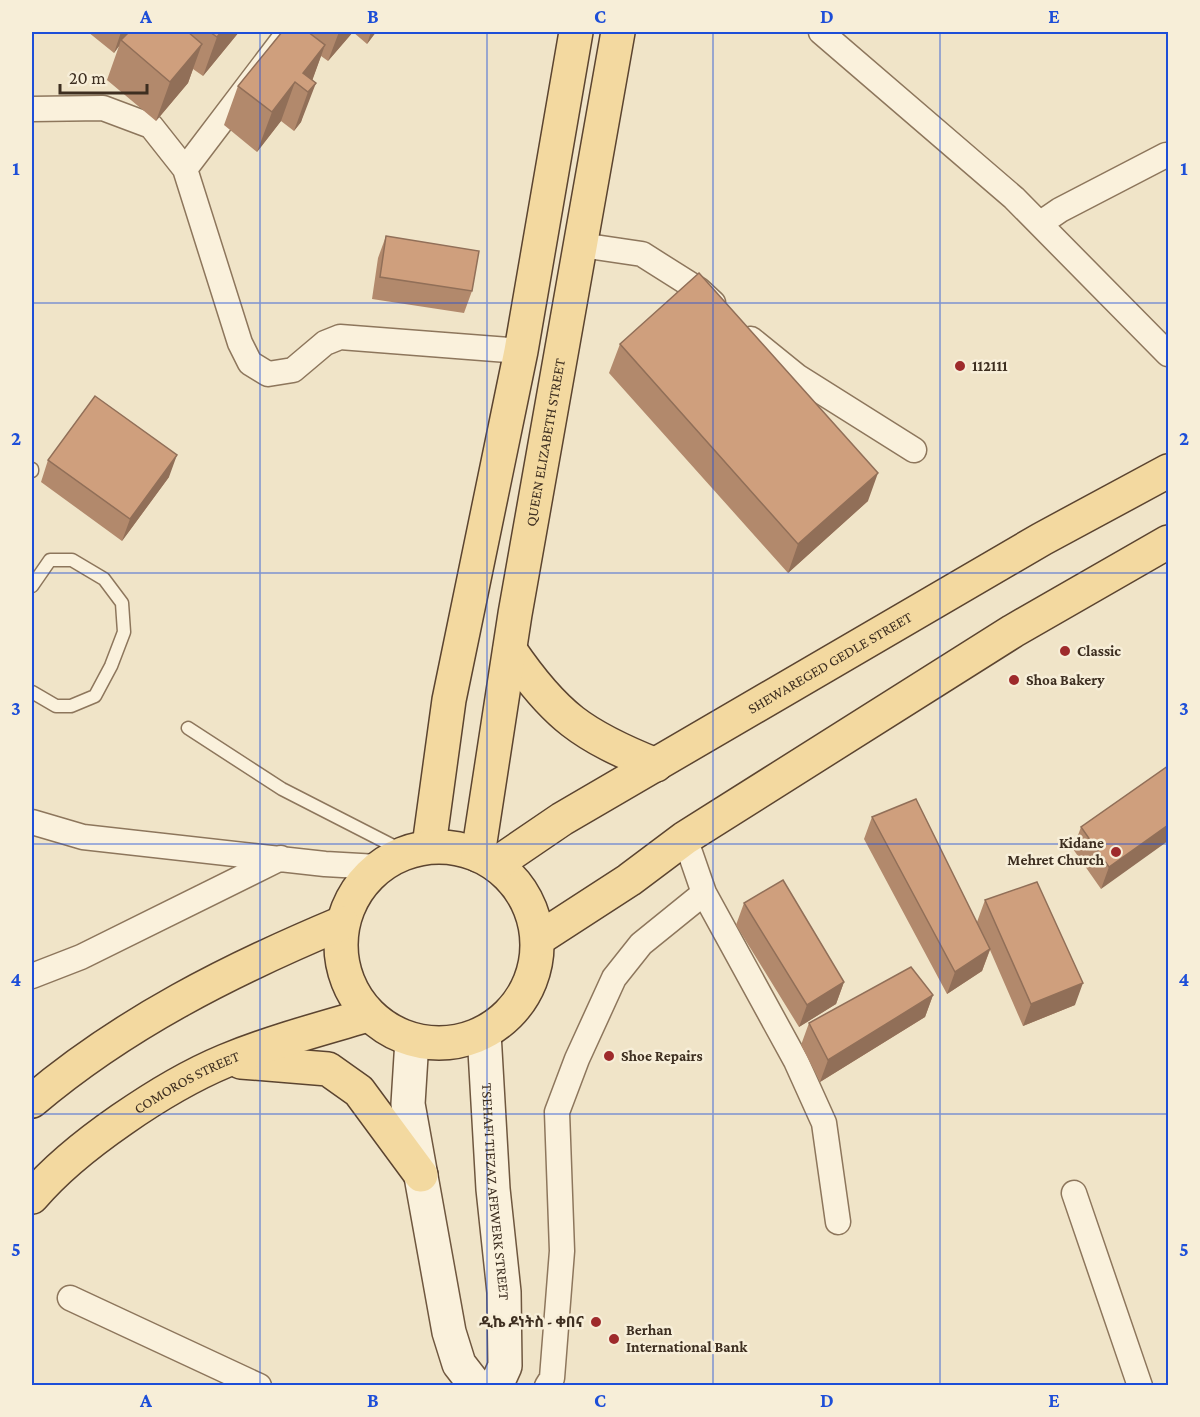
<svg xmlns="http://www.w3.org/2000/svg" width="1200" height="1417" font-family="'Crimson Pro','Noto Sans Ethiopic',serif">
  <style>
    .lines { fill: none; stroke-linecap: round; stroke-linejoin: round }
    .service-casing { stroke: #8d765c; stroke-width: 15 }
    .minor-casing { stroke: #8d765c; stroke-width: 27 }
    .secondary-casing { stroke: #6f573f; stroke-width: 36 }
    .primary-casing { stroke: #5b4430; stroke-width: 36 }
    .service { stroke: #faf1dc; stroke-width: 12 }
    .minor { stroke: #faf1dc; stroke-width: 24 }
    .secondary { stroke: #faf1dc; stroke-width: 33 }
    .primary { stroke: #f3d9a0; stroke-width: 33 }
    .wall { fill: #b2896c }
    .shaded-wall { fill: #916f58 }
    .building { fill: #cf9f7d; stroke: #916f58; stroke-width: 1.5 }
    .grid { fill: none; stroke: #1d4ed8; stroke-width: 1.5; stroke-opacity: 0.55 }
    .poi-dot { fill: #9e2a2b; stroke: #f7eed8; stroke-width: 2 }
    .labels { text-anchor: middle; stroke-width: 5; stroke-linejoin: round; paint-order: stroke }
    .poi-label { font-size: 15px; font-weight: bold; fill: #3d2e20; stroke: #f7eed8; text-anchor: start }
    .street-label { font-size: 15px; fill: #3d2e20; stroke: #f7eed8 }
    .neatline { fill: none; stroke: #1d4ed8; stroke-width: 2 }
    .grid-label { font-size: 20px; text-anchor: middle; font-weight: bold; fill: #1d4ed8 }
  </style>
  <rect width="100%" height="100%" fill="#f0e4c8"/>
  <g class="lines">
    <defs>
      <path id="service" d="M 32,469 L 32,471
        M 32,586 L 50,560 L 72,560 L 104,579 L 122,603 L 124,632 L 111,666 L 95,696 L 71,706 L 56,706 L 32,692
        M 188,728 L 282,789 L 405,852"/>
      <path id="minor" d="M 289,32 L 185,169 L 240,343 L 250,363 L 268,374 L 293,370 L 325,343 L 340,337 L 521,351
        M 821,32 L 1014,198 L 1168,354
        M 32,109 L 103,108 L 151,126 L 185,169
        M 1041,223 L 1060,210 L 1166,155
        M 581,245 L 642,254 L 699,290 L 713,303
        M 751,339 L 798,377 L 914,450
        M 32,822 L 83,837 L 325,864 L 378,867
        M 685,838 L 704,893 L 796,1061 L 824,1123 L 838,1222
        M 32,976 L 81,957 L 281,858
        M 1074,1193 L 1140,1386
        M 70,1298 L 259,1386
        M 547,1386 L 552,1378 L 562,1251 L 557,1112 L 577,1059 L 614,978 L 641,944 L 704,893"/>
      <g id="secondary">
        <path id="s1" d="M 484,1033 L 493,1189 L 504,1292 L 505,1366 L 496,1386"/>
        <path d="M 412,1040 L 408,1104 L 449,1332 L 459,1364 L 476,1386"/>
      </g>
      <g id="primary">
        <path d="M 510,650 C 555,716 583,736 656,765"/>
        <path d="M 429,846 L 449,700 L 521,351 L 576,32"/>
        <circle cx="439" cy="945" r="98"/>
        <path id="s2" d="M 478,855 L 515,614 L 618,32"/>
        <path id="s3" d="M 496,864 L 562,819 L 1042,539 L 1168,471"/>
        <path d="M 538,939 L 629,880 L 685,838 L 1013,631 L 1168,542"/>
        <path d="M 241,1062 L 328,1069 L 359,1091 L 421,1175"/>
        <path d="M 32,1101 C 124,1023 232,969 342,923"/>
        <path id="s4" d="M 32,1197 C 74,1147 165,1086 225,1061 C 271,1042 320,1029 368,1015"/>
      </g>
    </defs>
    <use href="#service" class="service-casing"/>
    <use href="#minor" class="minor-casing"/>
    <use href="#secondary" class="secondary-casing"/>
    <use href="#primary" class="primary-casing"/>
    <use href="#service" class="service"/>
    <use href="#minor" class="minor"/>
    <use href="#secondary" class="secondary"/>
    <use href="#primary" class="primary"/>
  </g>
  <path class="wall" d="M 88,32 L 239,32 L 203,76 L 193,69 L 188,83 L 156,121 L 107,80 L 119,46 L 114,53 Z
    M 282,32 L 376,32 L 367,44 L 353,32 L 328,61 L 321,56 L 312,80 L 301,122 L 294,131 L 281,121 L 257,152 L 224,125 L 238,86 Z
    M 386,236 L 472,291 L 464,313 L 372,299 L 378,258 Z
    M 620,344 L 868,501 L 788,573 L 609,373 Z
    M 48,460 L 169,477 L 122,541 L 41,482 Z
    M 1168,766 L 1101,889 L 1073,849 L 1081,827 Z
    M 872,817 L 977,922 L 985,900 L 1075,1005 L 1023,1026 L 990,950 L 982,971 L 947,994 L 864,839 Z
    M 744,903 L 844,982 L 836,1004 L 799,1027 L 736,925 Z
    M 933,995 L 925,1017 L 820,1082 L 801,1045 L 809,1023 Z"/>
  <path class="shaded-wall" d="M 121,32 L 131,32 L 121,40 L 119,46 L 114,53 Z
    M 221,32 L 239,32 L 203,76 L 217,37 Z
    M 339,32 L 353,32 L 328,61 Z
    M 371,32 L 376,32 L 367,44 Z
    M 202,44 L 188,83 L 156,121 L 170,82 Z
    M 325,45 L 311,84 L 303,73 Z
    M 295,82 L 281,121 L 257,152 L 272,112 Z
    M 316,83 L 301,122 L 294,131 L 308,92 Z
    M 177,455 L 169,477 L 122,541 L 130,519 Z
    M 878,473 L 868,501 L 788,573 L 798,544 Z
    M 1168,825 L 1168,841 L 1101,889 L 1109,867 Z
    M 990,949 L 982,971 L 947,994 L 955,972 Z
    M 844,982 L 836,1004 L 799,1027 L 807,1005 Z
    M 1083,983 L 1075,1005 L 1023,1026 L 1031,1004 Z
    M 933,995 L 925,1017 L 820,1082 L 828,1060 Z"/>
  <path class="building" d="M 129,32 L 188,32 L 202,44 L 170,82 L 121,40 Z
    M 210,32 L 221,32 L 217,37 Z
    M 282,32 L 308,32 L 325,45 L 303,73 L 316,83 L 308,92 L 295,82 L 272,112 L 238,86 Z
    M 386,236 L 479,251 L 472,291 L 380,277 Z
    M 699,273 L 878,473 L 798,544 L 620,344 Z
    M 95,396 L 177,455 L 130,519 L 48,460 Z
    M 1168,766 L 1168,825 L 1109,867 L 1081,827 Z
    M 916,799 L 990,949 L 955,972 L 872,817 Z
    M 783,880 L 844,982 L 807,1005 L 744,903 Z
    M 1037,882 L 1083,983 L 1031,1004 L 985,900 Z
    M 911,967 L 933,995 L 828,1060 L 809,1023 Z"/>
  <path class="grid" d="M 260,32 L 260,1386M 487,32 L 487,1386M 713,32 L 713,1386M 940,32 L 940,1386M 32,303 L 1168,303M 32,573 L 1168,573M 32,844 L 1168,844M 32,1114 L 1168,1114"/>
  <g class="poi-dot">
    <circle cx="960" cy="366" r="6"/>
    <circle cx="1065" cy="651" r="6"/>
    <circle cx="1014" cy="680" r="6"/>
    <circle cx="1116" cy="852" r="6"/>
    <circle cx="609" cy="1056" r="6"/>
    <circle cx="596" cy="1322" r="6"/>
    <circle cx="614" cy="1339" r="6"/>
  </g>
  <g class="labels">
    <g class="poi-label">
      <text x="972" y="371">112111</text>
      <text x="1077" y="656">Classic</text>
      <text x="1026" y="685">Shoa Bakery</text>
      <text x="1104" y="848" text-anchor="end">Kidane<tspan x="1104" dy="17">Mehret Church</tspan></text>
      <text x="621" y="1061">Shoe Repairs</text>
      <text x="584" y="1327" text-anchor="end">ዲኬ ዶነትስ - ቀበና</text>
      <text x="626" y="1335">Berhan<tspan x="626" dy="17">International Bank</tspan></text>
    </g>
    <g class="street-label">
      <text dy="5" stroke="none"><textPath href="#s2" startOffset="418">QUEEN ELIZABETH STREET</textPath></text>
      <text dy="5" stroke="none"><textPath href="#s3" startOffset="390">SHEWAREGED GEDLE STREET</textPath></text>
      <text dy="5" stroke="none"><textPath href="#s4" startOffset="194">COMOROS STREET</textPath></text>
      <text dy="5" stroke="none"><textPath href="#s1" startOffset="159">TSEHAFI TIEZAZ AFEWERK STREET</textPath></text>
    </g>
  </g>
  <rect width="1200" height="1417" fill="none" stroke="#f7eed8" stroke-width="66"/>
  <path d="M60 84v9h87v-9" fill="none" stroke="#3d2e20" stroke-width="3"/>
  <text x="69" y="84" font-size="18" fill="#3d2e20" stroke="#f7eed8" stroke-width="4.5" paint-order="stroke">20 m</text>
  <rect x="33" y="33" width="1134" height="1351" class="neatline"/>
  <g class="grid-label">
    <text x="146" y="23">A</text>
    <text x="373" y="23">B</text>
    <text x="600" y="23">C</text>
    <text x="827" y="23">D</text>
    <text x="1054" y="23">E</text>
    <text x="16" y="175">1</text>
    <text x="1184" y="175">1</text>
    <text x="16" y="445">2</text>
    <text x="1184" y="445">2</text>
    <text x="16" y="715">3</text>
    <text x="1184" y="715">3</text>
    <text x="16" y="986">4</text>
    <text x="1184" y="986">4</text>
    <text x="16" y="1256">5</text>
    <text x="1184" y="1256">5</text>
    <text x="146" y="1407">A</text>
    <text x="373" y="1407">B</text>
    <text x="600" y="1407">C</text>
    <text x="827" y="1407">D</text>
    <text x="1054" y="1407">E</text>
  </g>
</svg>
